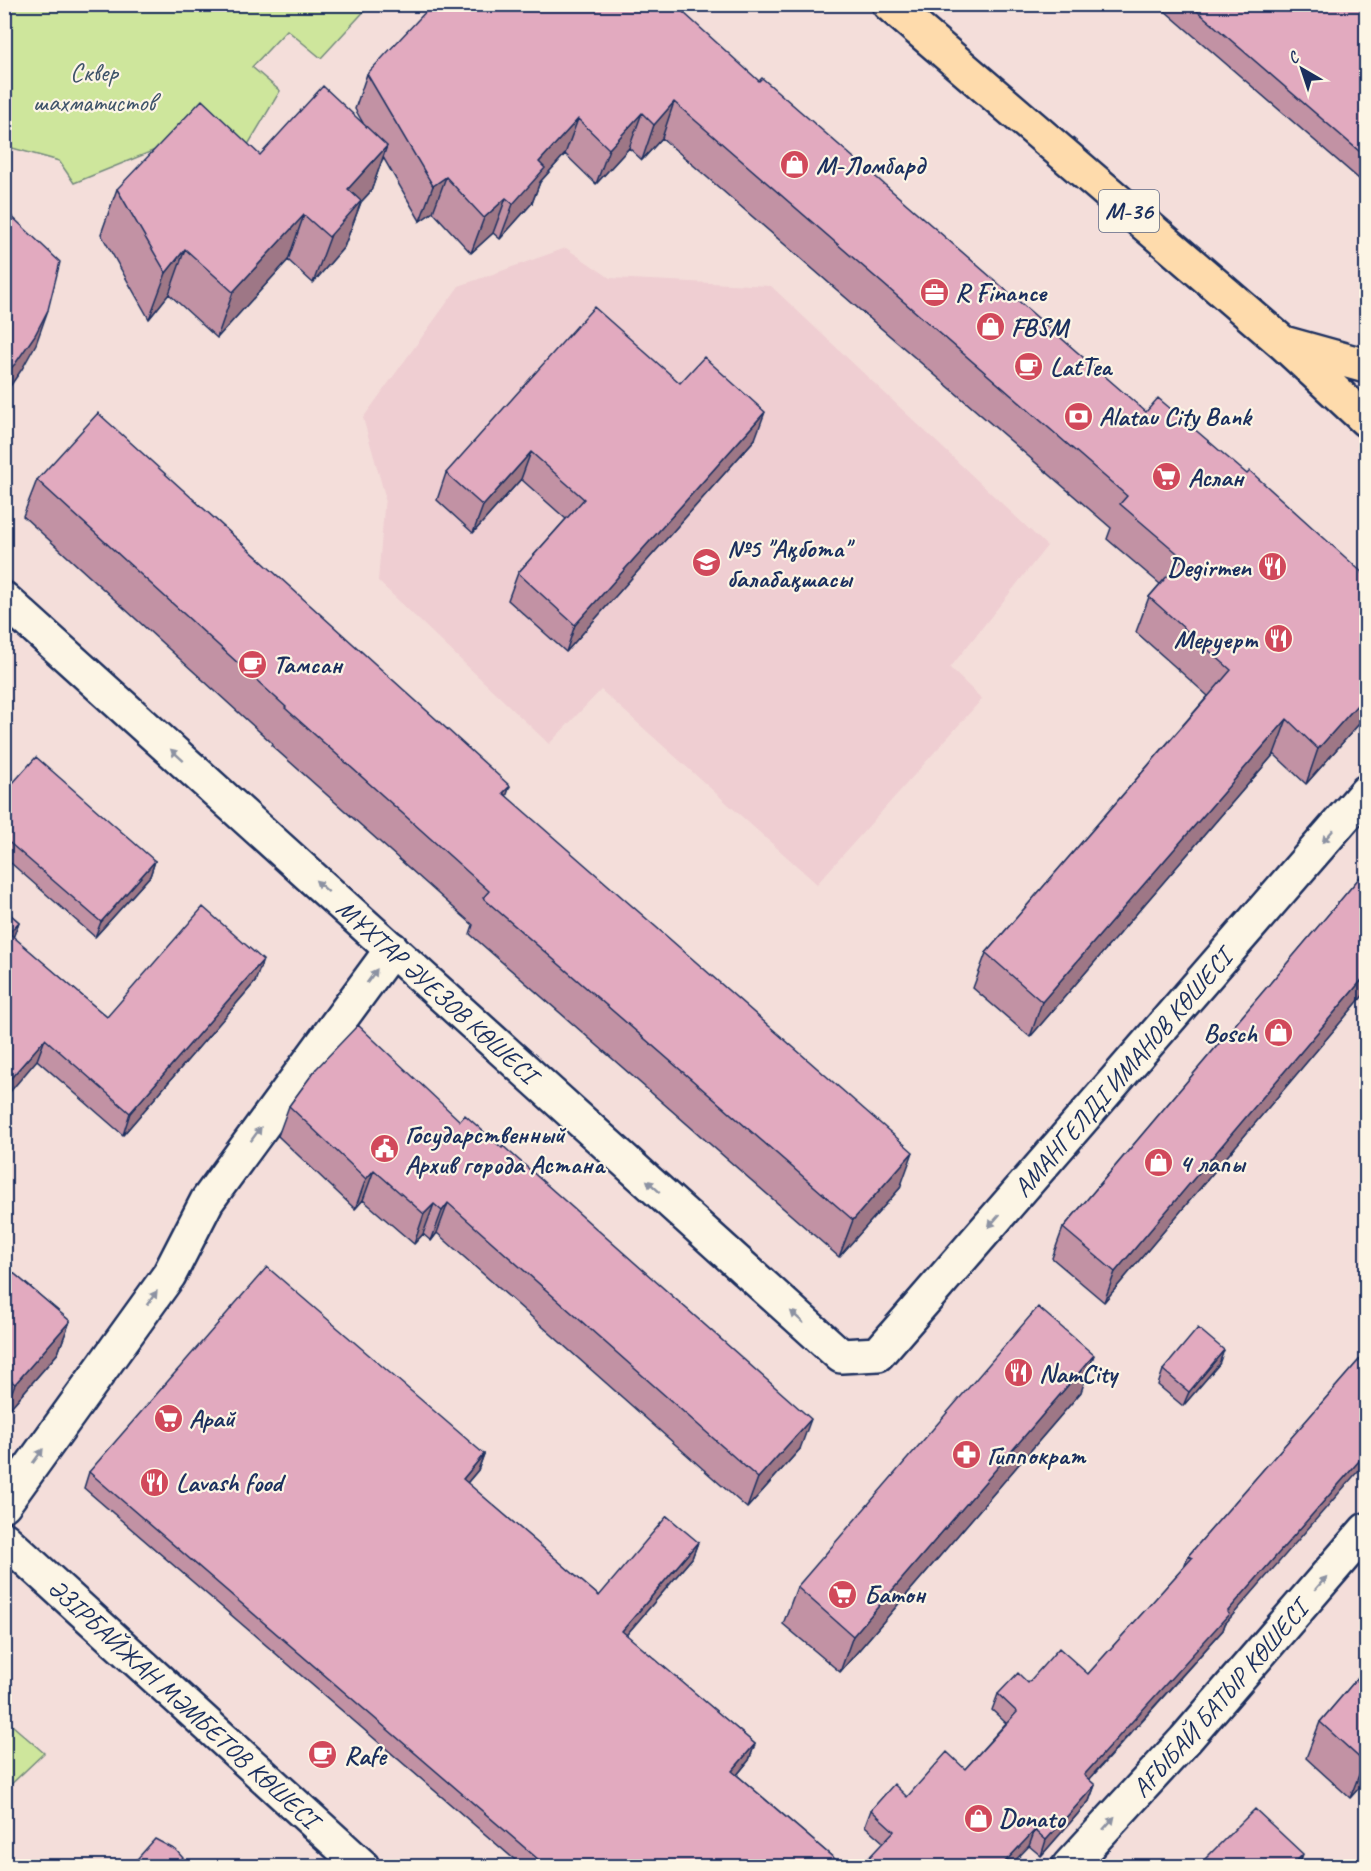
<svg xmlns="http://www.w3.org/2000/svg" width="1371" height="1871" font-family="Caveat,sans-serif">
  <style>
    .built { fill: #efced2 }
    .green { fill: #cee69c; stroke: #748a7d; stroke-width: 1.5 }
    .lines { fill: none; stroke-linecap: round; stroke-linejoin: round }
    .minor-casing { stroke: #1b2f5e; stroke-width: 38 }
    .major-casing { stroke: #1b2f5e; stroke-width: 38 }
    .minor { stroke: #fcf5e5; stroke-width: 33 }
    .major { stroke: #fedbac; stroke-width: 33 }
    .wall { fill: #c292a4; stroke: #1b2f5e; stroke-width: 1.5 }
    .shaded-wall { fill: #9e7786; stroke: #1b2f5e; stroke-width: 1.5 }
    .building { fill: #e2aabf; stroke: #1b2f5e; stroke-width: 1.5 }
    .oneway { fill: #8c92a2 }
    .labels { text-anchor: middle; stroke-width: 4.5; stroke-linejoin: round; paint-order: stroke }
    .shield { fill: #fcf5e5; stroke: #5e6a86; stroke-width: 1.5 }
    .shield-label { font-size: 24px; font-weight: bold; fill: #1b2f5e }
    .park-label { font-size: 26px; fill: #3f546a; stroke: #fcf5e5 }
    .poi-label { font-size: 26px; font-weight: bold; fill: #1b2f5e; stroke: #fcf5e5; text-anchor: start }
    .street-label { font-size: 26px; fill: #1b2f5e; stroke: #fcf5e5 }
  </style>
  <rect width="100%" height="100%" fill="#f4deda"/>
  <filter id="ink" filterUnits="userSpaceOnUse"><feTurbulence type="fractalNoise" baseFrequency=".0167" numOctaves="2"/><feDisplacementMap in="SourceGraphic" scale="12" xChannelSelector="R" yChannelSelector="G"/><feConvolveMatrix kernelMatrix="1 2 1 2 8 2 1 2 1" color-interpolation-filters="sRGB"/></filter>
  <g filter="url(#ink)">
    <path class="built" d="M 566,248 L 610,278 L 771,286 L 1047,546 L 950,668 L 982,699 L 817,884 L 601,690 L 549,744 L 378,581 L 385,496 L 363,418 L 459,286 Z"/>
    <path class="green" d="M 4,5 L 370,5 L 321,58 L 287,30 L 252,67 L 280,91 L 233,170 L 194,134 L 74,183 L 59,161 L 5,146 Z
      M 5,1719 L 44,1753 L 5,1790 Z"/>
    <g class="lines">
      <defs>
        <g id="minor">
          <path id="s1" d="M 4,599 L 841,1356 L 878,1354 L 1366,792"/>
          <path d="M 4,1504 L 169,1275 L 207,1201 L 392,949"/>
          <path id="s2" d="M 4,1539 L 362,1866"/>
          <path id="s3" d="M 1069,1866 L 1185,1740 L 1366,1530"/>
        </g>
        <path id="major" d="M 889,4 L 1283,343 L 1366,420
          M 1287,344 L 1366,366"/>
      </defs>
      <use href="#minor" class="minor-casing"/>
      <use href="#major" class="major-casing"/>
      <use href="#minor" class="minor"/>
      <use href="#major" class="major"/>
    </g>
    <path class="wall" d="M 674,4 L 1366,716 L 1306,784 L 1274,754 L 1030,1037 L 973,988 L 986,953 L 1208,696 L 1136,632 L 1149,597 L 1160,584 L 1107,539 L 1111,528 L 662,138 L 642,160 L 629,148 L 596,184 L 565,154 L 540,182 L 532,203 L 500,239 L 493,233 L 471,253 L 433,212 L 420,221 L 383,157 L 371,191 L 361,202 L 344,247 L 313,283 L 288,260 L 217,338 L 169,294 L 149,319 L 101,234 L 117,189 L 260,155 L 363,123 L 355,109 L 367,74 Z
      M 1157,4 L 1366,4 L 1366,185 Z
      M 680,383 L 755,439 L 566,652 L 508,600 L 518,573 L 566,519 L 521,479 L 473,533 L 437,500 L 446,473 Z
      M 37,480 L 506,796 L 900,1188 L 839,1257 L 470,934 L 473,925 L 271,745 L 272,743 L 23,516 Z
      M 4,793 L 155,861 L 150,876 L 95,937 L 4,857 Z
      M 1366,870 L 1366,992 L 1104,1302 L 1052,1258 L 1063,1228 Z
      M 4,909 L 19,922 L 13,937 L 107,1017 L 255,982 L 123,1135 L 37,1060 Z
      M 316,1069 L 800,1449 L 747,1508 L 437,1233 L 431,1241 L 423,1234 L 414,1244 L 363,1200 L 355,1209 L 278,1136 L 289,1106 Z
      M 4,1265 L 70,1321 L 58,1353 L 4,1415 Z
      M 1366,1352 L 1225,1624 L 1223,1630 L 1089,1780 L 1095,1785 L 1089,1801 L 1041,1856 L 1029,1846 L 883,1842 L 865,1826 L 871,1810 L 907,1797 L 965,1769 L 1006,1723 L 992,1710 L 998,1694 L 1028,1683 L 1088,1674 L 1184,1567 L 1188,1556 Z
      M 1219,1364 L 1183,1406 L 1158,1385 L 1163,1370 Z
      M 1081,1392 L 840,1672 L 783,1624 L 797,1587 Z
      M 484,1454 L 478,1470 L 467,1483 L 599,1596 L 698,1542 L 692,1558 L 626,1635 L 755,1744 L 749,1760 L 737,1775 L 843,1866 L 522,1866 L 84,1488 L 89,1472 Z
      M 1366,1668 L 1366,1780 L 1350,1798 L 1306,1758 L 1320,1722 Z"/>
    <path class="shaded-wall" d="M 674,102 L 662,138 L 642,160 L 654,125 Z
      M 642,113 L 629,148 L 596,184 L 609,149 Z
      M 578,119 L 565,154 L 540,182 L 532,203 L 500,239 L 513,204 L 539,162 Z
      M 387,146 L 371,191 L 361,202 L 344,247 L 313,283 L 348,189 Z
      M 446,177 L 433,212 L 420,221 L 433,186 Z
      M 506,198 L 493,233 L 471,253 L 484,218 Z
      M 304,215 L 288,260 L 217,338 L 233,292 Z
      M 185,249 L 169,294 L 149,319 L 166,273 Z
      M 48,310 L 36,344 L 22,369 L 4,395 L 4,375 Z
      M 765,412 L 755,439 L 566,652 L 575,625 Z
      M 531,452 L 521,479 L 473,533 L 483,506 Z
      M 1366,695 L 1366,716 L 1306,784 L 1318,749 Z
      M 1287,719 L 1274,754 L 1030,1037 L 1042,1002 Z
      M 510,786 L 497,822 L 503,793 Z
      M 155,861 L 150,876 L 95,937 L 101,922 Z
      M 19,922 L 11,943 L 9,933 Z
      M 263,960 L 255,982 L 123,1135 L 130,1113 Z
      M 1366,975 L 1366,992 L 1104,1302 L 1115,1272 Z
      M 45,1039 L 37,1060 L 4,1099 L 4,1086 Z
      M 913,1152 L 900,1188 L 839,1257 L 853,1220 Z
      M 374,1170 L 363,1200 L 355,1209 L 366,1179 Z
      M 448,1203 L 437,1233 L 431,1241 L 442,1211 Z
      M 434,1204 L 423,1234 L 414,1244 L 424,1214 Z
      M 70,1321 L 58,1353 L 4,1415 L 4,1412 L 15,1384 Z
      M 1224,1350 L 1219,1364 L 1183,1406 L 1189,1392 Z
      M 1094,1355 L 1081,1392 L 840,1672 L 853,1636 Z
      M 811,1419 L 800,1449 L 747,1508 L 758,1478 Z
      M 1366,1453 L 1366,1462 L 1225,1624 L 1223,1630 L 1078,1791 L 1084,1775 Z
      M 484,1454 L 478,1470 L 457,1495 L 463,1479 Z
      M 698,1542 L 692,1558 L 616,1647 L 622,1631 Z
      M 755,1744 L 749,1760 L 727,1787 L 732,1771 Z
      M 1366,1759 L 1366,1780 L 1350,1798 L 1364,1762 Z
      M 1095,1785 L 1089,1801 L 1041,1856 L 1046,1840 Z
      M 1035,1830 L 1029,1846 L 1010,1866 L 1001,1866 Z
      M 1303,1854 L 1299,1866 L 1292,1866 Z"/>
    <path class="building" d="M 433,4 L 674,4 L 759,81 L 762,78 L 1146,412 L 1158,398 L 1247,474 L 1250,471 L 1366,576 L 1366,695 L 1318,749 L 1287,719 L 1042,1002 L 986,953 L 1231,670 L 1149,597 L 1183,558 L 1120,504 L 1127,496 L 674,102 L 654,125 L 642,113 L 609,149 L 578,119 L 539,162 L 545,168 L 513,204 L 506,198 L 484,218 L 446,177 L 433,186 L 367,74 Z
      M 1189,4 L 1366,4 L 1366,157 Z
      M 323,86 L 387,146 L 348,189 L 361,201 L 329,237 L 304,215 L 233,292 L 185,249 L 166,273 L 117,189 L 202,100 L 260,155 Z
      M 4,209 L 60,262 L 48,310 L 35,335 L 15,364 L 4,375 Z
      M 594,307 L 680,383 L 704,357 L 765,412 L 575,625 L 518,573 L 584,499 L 531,452 L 483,506 L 446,473 Z
      M 98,413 L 510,786 L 503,793 L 913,1152 L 853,1220 L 483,898 L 489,891 L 285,708 L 286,707 L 37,480 Z
      M 36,757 L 155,861 L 101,922 L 4,838 L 4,793 Z
      M 1366,870 L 1366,975 L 1115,1272 L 1063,1228 Z
      M 203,907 L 263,960 L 130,1113 L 45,1039 L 4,1086 L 4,909 L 19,922 L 9,933 L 107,1017 Z
      M 358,1025 L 460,1121 L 465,1115 L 502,1148 L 503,1146 L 811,1419 L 758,1478 L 448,1203 L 442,1211 L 434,1204 L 424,1214 L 374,1170 L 366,1179 L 289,1106 L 316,1069 Z
      M 4,1265 L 70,1321 L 15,1384 L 4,1375 Z
      M 267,1267 L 484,1454 L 463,1479 L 599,1596 L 667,1516 L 698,1542 L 622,1631 L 755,1744 L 732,1771 L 843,1866 L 546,1866 L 89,1472 Z
      M 1038,1307 L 1094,1355 L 853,1636 L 797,1587 Z
      M 1198,1328 L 1224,1350 L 1189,1392 L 1163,1370 Z
      M 1366,1352 L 1366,1453 L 1227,1612 L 1229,1614 L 1084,1775 L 1095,1785 L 1046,1840 L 1035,1830 L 1001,1866 L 861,1866 L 894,1831 L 871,1810 L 894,1784 L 907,1797 L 947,1752 L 965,1769 L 1017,1712 L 998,1694 L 1018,1673 L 1028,1683 L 1059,1648 L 1088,1674 L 1192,1558 L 1188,1556 Z
      M 1366,1668 L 1366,1759 L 1364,1762 L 1320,1722 Z
      M 1255,1809 L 1303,1854 L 1292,1866 L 1198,1866 Z
      M 155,1839 L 176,1850 L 190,1866 L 131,1866 Z"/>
    <defs><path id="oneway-solid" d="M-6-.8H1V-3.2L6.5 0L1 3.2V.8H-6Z" transform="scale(1.5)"/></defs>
    <g class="oneway">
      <use href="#oneway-solid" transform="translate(177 755) rotate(-138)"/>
      <use href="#oneway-solid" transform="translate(1328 836) rotate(131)"/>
      <use href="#oneway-solid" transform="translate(322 886) rotate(-138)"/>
      <use href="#oneway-solid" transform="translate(372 976) rotate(-54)"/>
      <use href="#oneway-solid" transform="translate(256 1134) rotate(-54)"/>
      <use href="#oneway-solid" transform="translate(653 1186) rotate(-138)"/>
      <use href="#oneway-solid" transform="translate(994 1221) rotate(131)"/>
      <use href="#oneway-solid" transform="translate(152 1298) rotate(-54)"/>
      <use href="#oneway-solid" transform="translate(797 1317) rotate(-138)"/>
      <use href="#oneway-solid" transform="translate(38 1456) rotate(-54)"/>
      <use href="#oneway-solid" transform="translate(1321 1583) rotate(-49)"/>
      <use href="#oneway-solid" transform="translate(1109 1823) rotate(-48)"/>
    </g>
  </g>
  <defs>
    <symbol id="shop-disc" viewBox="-11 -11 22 22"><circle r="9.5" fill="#d1495b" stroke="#fcf5e5"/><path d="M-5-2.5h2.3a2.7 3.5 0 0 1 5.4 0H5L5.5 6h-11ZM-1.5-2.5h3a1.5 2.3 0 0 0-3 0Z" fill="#fff"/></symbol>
    <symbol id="office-disc" viewBox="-11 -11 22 22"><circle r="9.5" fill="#d1495b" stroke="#fcf5e5"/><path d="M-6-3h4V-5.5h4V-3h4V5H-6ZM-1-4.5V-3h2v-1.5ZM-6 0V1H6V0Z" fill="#fff"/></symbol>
    <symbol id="cafe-disc" viewBox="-11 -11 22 22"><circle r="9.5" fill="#d1495b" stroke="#fcf5e5"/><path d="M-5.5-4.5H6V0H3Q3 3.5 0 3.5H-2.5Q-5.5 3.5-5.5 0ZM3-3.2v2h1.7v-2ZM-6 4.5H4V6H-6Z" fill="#fff"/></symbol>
    <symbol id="bank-disc" viewBox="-11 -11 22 22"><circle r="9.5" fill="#d1495b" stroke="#fcf5e5"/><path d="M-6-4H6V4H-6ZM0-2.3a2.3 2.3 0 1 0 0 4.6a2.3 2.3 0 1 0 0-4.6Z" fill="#fff"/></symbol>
    <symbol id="supermarket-disc" viewBox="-11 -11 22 22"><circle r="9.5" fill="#d1495b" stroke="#fcf5e5"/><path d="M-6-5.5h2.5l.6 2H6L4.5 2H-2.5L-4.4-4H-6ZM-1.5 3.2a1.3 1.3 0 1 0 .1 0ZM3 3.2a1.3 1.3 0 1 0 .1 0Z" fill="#fff"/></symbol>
    <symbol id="school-disc" viewBox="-11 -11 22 22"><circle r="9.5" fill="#d1495b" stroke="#fcf5e5"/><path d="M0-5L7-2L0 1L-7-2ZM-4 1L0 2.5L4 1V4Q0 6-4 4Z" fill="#fff"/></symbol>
    <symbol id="restaurant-disc" viewBox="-11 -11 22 22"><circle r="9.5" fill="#d1495b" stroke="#fcf5e5"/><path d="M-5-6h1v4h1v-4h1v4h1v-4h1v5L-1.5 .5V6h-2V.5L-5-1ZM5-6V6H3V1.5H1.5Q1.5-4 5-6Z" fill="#fff"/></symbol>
    <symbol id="civic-disc" viewBox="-11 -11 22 22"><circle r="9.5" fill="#d1495b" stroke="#fcf5e5"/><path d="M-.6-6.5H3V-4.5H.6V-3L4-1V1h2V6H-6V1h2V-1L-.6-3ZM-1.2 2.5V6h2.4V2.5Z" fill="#fff"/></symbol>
    <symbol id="pharmacy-disc" viewBox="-11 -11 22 22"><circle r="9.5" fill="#d1495b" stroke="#fcf5e5"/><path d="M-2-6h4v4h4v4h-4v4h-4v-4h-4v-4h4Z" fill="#fff"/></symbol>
  </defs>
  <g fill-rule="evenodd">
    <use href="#shop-disc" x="778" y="148" width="33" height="33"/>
    <use href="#office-disc" x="918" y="276" width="33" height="33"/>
    <use href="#shop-disc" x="974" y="310" width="33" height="33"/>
    <use href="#cafe-disc" x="1012" y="350" width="33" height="33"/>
    <use href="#bank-disc" x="1062" y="400" width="33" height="33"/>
    <use href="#supermarket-disc" x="1150" y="460" width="33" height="33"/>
    <use href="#school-disc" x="690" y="546" width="33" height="33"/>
    <use href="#restaurant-disc" x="1256" y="550" width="33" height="33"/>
    <use href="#restaurant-disc" x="1262" y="622" width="33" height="33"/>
    <use href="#cafe-disc" x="236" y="648" width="33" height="33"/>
    <use href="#shop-disc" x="1262" y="1016" width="33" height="33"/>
    <use href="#civic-disc" x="368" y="1132" width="33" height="33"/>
    <use href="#shop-disc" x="1142" y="1146" width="33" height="33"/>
    <use href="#restaurant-disc" x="1002" y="1356" width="33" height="33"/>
    <use href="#supermarket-disc" x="152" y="1402" width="33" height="33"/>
    <use href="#pharmacy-disc" x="950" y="1438" width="33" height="33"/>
    <use href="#restaurant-disc" x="138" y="1466" width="33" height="33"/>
    <use href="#supermarket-disc" x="826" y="1578" width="33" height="33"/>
    <use href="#cafe-disc" x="306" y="1738" width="33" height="33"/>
    <use href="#shop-disc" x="962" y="1802" width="33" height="33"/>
  </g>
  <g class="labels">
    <rect class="shield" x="1099" y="190" width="60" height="42" rx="4.5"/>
    <g class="shield-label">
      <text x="1129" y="219">M-36</text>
    </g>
    <g class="park-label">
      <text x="94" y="81">Сквер<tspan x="94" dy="30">шахматистов</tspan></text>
    </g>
    <g class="poi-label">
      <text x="816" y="174">М-Ломбард</text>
      <text x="955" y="301">R Finance</text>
      <text x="1011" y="336">FBSM</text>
      <text x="1050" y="375">LatTea</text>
      <text x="1099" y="425">Alatau City Bank</text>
      <text x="1188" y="486">Аслан</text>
      <text x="727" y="557">№5 "Ақбота"<tspan x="727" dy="30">балабақшасы</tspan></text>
      <text x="1251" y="576" text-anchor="end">Degirmen</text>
      <text x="1258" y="648" text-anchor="end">Меруерт</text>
      <text x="273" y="673">Тамсан</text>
      <text x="1257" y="1042" text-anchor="end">Bosch</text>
      <text x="405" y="1143">Государственный<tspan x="405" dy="30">Архив города Астана</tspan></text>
      <text x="1179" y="1172">4 лапы</text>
      <text x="1039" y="1382">NamCity</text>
      <text x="189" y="1427">Арай</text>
      <text x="987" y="1464">Гиппократ</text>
      <text x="176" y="1491">Lavash food</text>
      <text x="864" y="1603">Батон</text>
      <text x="344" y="1764">Rafe</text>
      <text x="999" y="1827">Donato</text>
    </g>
    <g class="street-label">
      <text dy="9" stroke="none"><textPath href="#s1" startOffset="584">МҰХТАР ӘУЕЗОВ КӨШЕСІ</textPath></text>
      <text dy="9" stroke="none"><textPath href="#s1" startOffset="1538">АМАНГЕЛДІ ИМАНОВ КӨШЕСІ</textPath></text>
      <text dy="9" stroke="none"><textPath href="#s3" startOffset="225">АҒЫБАЙ БАТЫР КӨШЕСІ</textPath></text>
      <text dy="9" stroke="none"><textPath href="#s2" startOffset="243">ӘЗІРБАЙЖАН МӘМБЕТОВ КӨШЕСІ</textPath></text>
    </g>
  </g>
  <rect width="1371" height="1871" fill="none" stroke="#fcf5e5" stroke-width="24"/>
  <rect x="12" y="12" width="1347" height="1847" fill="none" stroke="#1b2f5e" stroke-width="2" filter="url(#ink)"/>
  <g transform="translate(1302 69) rotate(321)" stroke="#fcf5e5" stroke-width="4.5" paint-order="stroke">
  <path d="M0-4.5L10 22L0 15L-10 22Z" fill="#1b2f5e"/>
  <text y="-9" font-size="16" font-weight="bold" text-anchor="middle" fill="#1b2f5e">С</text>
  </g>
</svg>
